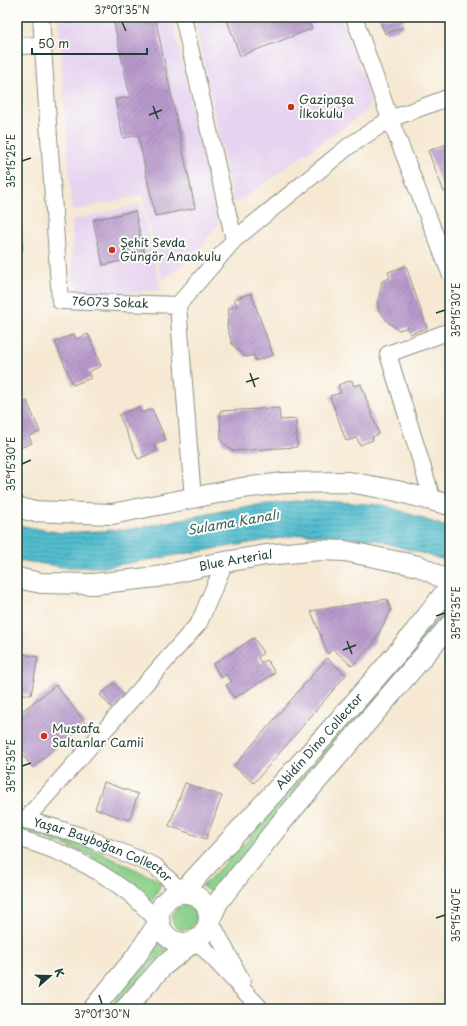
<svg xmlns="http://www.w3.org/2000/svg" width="467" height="1026" font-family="'Playpen Sans',sans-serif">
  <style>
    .built { fill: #e6d3f0 }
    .green { fill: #8dd28c; stroke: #568860 }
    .water { fill: url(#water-rules); stroke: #397d82 }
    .building { fill: url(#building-hatch) }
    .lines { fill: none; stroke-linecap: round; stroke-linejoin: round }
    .minor-casing { stroke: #8a9283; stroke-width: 18 }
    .major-casing { stroke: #8a9283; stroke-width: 22 }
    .minor { stroke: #fff; stroke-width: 16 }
    .major { stroke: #fff; stroke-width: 20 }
    .ticks { fill: none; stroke: #1f3d34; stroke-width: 1.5 }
    .poi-dot { fill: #c8321e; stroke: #fdfcf7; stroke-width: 1.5 }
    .labels { text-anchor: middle; stroke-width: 4; stroke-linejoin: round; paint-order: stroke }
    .poi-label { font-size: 12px; fill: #1f3d34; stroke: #fdfcf7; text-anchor: start }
    .street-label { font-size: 12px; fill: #1f3d34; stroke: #fdfcf7 }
    .water-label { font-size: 13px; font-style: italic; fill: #2f6362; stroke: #fdfcf7 }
    .neatline { fill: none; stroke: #1f3d34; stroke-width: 1.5 }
    .ticks-label { font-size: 10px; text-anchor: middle; fill: #1f3d34 }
  </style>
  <defs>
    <pattern id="water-rules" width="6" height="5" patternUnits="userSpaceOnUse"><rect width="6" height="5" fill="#53bdcf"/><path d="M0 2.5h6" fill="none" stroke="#449ba9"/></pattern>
    <pattern id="building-hatch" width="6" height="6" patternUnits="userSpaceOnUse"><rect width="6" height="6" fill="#b898cc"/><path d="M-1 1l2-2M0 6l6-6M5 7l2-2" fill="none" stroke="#957da6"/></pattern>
  </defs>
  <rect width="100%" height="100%" fill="#fdfcf7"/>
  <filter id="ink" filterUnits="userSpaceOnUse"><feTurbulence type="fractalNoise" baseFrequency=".025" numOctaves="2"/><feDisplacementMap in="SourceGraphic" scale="8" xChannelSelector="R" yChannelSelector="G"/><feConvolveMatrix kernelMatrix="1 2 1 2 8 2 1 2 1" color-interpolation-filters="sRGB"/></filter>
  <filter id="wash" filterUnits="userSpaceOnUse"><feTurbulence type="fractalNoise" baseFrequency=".012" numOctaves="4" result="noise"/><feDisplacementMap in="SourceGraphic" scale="16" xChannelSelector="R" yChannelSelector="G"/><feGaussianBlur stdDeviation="0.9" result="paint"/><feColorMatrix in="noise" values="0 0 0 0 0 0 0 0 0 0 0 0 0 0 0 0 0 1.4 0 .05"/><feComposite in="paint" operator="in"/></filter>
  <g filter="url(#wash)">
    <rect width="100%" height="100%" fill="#f6e8d2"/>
    <path class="built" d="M 58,17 L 172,17 L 218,224 L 197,253 L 162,281 L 142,195 L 72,211 Z
      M 194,17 L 341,17 L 370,96 L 370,104 L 366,111 L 242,199 L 236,202 L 232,199 Z
      M 141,204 L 161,290 L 118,295 L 81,290 L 72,279 L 72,220 Z"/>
    <path class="green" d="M 447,605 L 450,607 L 450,613 L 250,846 L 212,894 L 202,886 L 246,842 Z
      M 17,827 L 45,833 L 90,848 L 162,882 L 151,903 L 132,883 L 86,853 L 43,837 L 17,831 Z
      M172 918a12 12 0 1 1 24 0a12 12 0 1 1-24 0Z
      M 156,940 L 167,950 L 150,966 L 114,1009 L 108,1009 L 144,961 Z"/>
    <path class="water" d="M 306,500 L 383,505 L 450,528 L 450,557 L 448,561 L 376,540 L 304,534 L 105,567 L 63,567 L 17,560 L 17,525 L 62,533 L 132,529 L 248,506 Z"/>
    <g id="blocks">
      <path class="building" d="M 121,17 L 155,17 L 195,208 L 155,216 L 138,135 L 123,138 L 115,100 L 130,97 L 113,19 Z
        M 234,17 L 307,17 L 312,29 L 240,56 L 227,20 Z
        M 379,17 L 408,17 L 401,20 L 404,27 L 385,34 Z
        M 450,143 L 450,190 L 444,192 L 428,151 Z
        M 17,209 L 20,209 L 23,250 L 17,251 Z
        M 135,211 L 145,256 L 103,265 L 93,220 Z
        M 406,266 L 427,328 L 410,334 L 408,327 L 399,330 L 388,322 L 379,310 L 378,302 L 382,281 L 390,278 L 388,272 Z
        M 251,293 L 273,355 L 256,361 L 254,355 L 246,357 L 239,351 L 232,344 L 227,327 L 229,308 L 237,306 L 234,299 Z
        M 74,334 L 76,339 L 88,334 L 101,366 L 88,372 L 91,378 L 73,385 L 55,342 Z
        M 352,380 L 354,386 L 361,384 L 379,434 L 372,437 L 373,440 L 360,445 L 357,438 L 346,441 L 330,396 L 341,393 L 338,385 Z
        M 27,401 L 40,432 L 29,436 L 32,443 L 17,449 L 17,406 Z
        M 139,407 L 141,413 L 152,409 L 166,440 L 154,444 L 157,451 L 138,459 L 119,415 Z
        M 279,408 L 280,420 L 296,419 L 297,447 L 233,451 L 221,441 L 220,411 Z
        M 387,599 L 391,610 L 373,644 L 352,666 L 333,649 L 328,654 L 311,611 Z
        M 254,638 L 263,653 L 258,657 L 261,663 L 267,660 L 275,673 L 234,698 L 226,685 L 232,682 L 227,674 L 221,678 L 213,664 Z
        M 17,653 L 38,657 L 31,695 L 17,693 Z
        M 327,658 L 346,675 L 254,783 L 234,766 Z
        M 114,683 L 126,698 L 113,709 L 100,695 Z
        M 56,685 L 86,724 L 32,767 L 17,748 L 17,715 Z
        M 104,782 L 138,794 L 129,820 L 95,809 Z
        M 185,783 L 222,796 L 206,839 L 169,826 Z"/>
    </g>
  </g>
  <g filter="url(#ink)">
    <use href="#blocks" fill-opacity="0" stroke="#8a9283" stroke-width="1"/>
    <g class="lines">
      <defs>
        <g id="minor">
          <path id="s1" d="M 41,17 L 60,301 L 178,305 L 193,499"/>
          <path d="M 183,17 L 234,240"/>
          <path d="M 354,17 L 390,119 L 450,273"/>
          <path d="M 17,46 L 43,45"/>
          <path d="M 178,305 L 234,240 L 349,146 L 390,119 L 450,97"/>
          <path d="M 433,501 L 388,354 L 450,331"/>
          <path id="s2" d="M 17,818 L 57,828 L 90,839 L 155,866 L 182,892"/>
          <path d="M 25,820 L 199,623 L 225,562"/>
          <path d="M 17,838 C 57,849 92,865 125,890 C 137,899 148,911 159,922"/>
          <path d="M 210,920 L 242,981"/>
          <path d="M 196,940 L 261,1009"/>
        </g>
        <g id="major">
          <path d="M 17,507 L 31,511 L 112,514 L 242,488 L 284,483 L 349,482 L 397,491 L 450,505"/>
          <path id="s3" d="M 17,578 L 41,583 L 93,584 L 157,577 L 213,564 L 266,555 L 320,550 L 345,551 L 419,566 L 450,582"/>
          <path id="s4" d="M 182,892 C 240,830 297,768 353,704 C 386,666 421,627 450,585"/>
          <circle cx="184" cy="918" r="25"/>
          <path d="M 210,920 L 218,902 L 280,824 L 450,625"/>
          <path d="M 93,1009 L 135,958 L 159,922"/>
          <path d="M 125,1009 L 163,966 L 196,940"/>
        </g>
      </defs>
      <use href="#minor" class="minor-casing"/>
      <use href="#major" class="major-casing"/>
      <use href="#minor" class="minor"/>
      <use href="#major" class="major"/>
    </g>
  </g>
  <path class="ticks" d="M 122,22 L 126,31M 153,106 L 158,119M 149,115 L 162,110M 22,161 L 31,158M 436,313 L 445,310M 250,373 L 255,387M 246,382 L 259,378M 22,464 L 31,460M 436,616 L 445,613M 347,641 L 352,654M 343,650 L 356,645M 22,766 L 31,763M 436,918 L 445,915M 99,995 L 102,1004"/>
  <g class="poi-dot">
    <circle cx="291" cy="107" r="4"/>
    <circle cx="112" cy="250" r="4"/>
    <circle cx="44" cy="736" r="4"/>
  </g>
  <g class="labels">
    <g class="poi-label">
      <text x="299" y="104">Gazipaşa<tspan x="299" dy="14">İlkokulu</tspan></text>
      <text x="120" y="247">Şehit Sevda<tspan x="120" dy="14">Güngör Anaokulu</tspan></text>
      <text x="52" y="733">Mustafa<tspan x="52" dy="14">Saltanlar Camii</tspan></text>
    </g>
    <g class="street-label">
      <text dy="4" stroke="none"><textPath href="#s1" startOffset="335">76073 Sokak</textPath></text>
      <text dy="4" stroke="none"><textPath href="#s3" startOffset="221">Blue Arterial</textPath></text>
      <text dy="4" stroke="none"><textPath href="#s4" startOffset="204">Abidin Dino Collector</textPath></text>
      <text dy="4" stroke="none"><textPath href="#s2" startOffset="92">Yaşar Bayboğan Collector</textPath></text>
    </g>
    <g class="water-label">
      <text transform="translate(233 522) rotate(-10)" y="5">Sulama Kanalı</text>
    </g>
  </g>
  <rect width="467" height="1026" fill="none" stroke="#fdfcf7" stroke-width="44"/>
  <g transform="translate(50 976) rotate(70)" stroke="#fdfcf7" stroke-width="3" paint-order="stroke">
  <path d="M0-3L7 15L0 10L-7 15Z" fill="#1f3d34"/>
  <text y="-6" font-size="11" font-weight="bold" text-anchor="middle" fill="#1f3d34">K</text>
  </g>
  <path d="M32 48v6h115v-6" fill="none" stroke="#1f3d34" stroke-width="2"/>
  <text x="38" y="48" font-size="12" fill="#1f3d34" stroke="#fdfcf7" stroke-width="3" paint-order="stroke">50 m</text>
  <rect x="22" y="22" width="423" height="982" class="neatline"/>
  <g class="ticks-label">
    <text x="122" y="14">37°01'35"N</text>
    <text transform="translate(11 161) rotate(-90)" y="4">35°15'25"E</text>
    <text transform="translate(456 310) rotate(-90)" y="4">35°15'30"E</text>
    <text transform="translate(11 464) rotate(-90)" y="4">35°15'30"E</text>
    <text transform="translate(456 613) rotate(-90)" y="4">35°15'35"E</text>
    <text transform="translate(11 766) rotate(-90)" y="4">35°15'35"E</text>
    <text transform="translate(456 915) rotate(-90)" y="4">35°15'40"E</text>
    <text x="102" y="1018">37°01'30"N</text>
  </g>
</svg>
